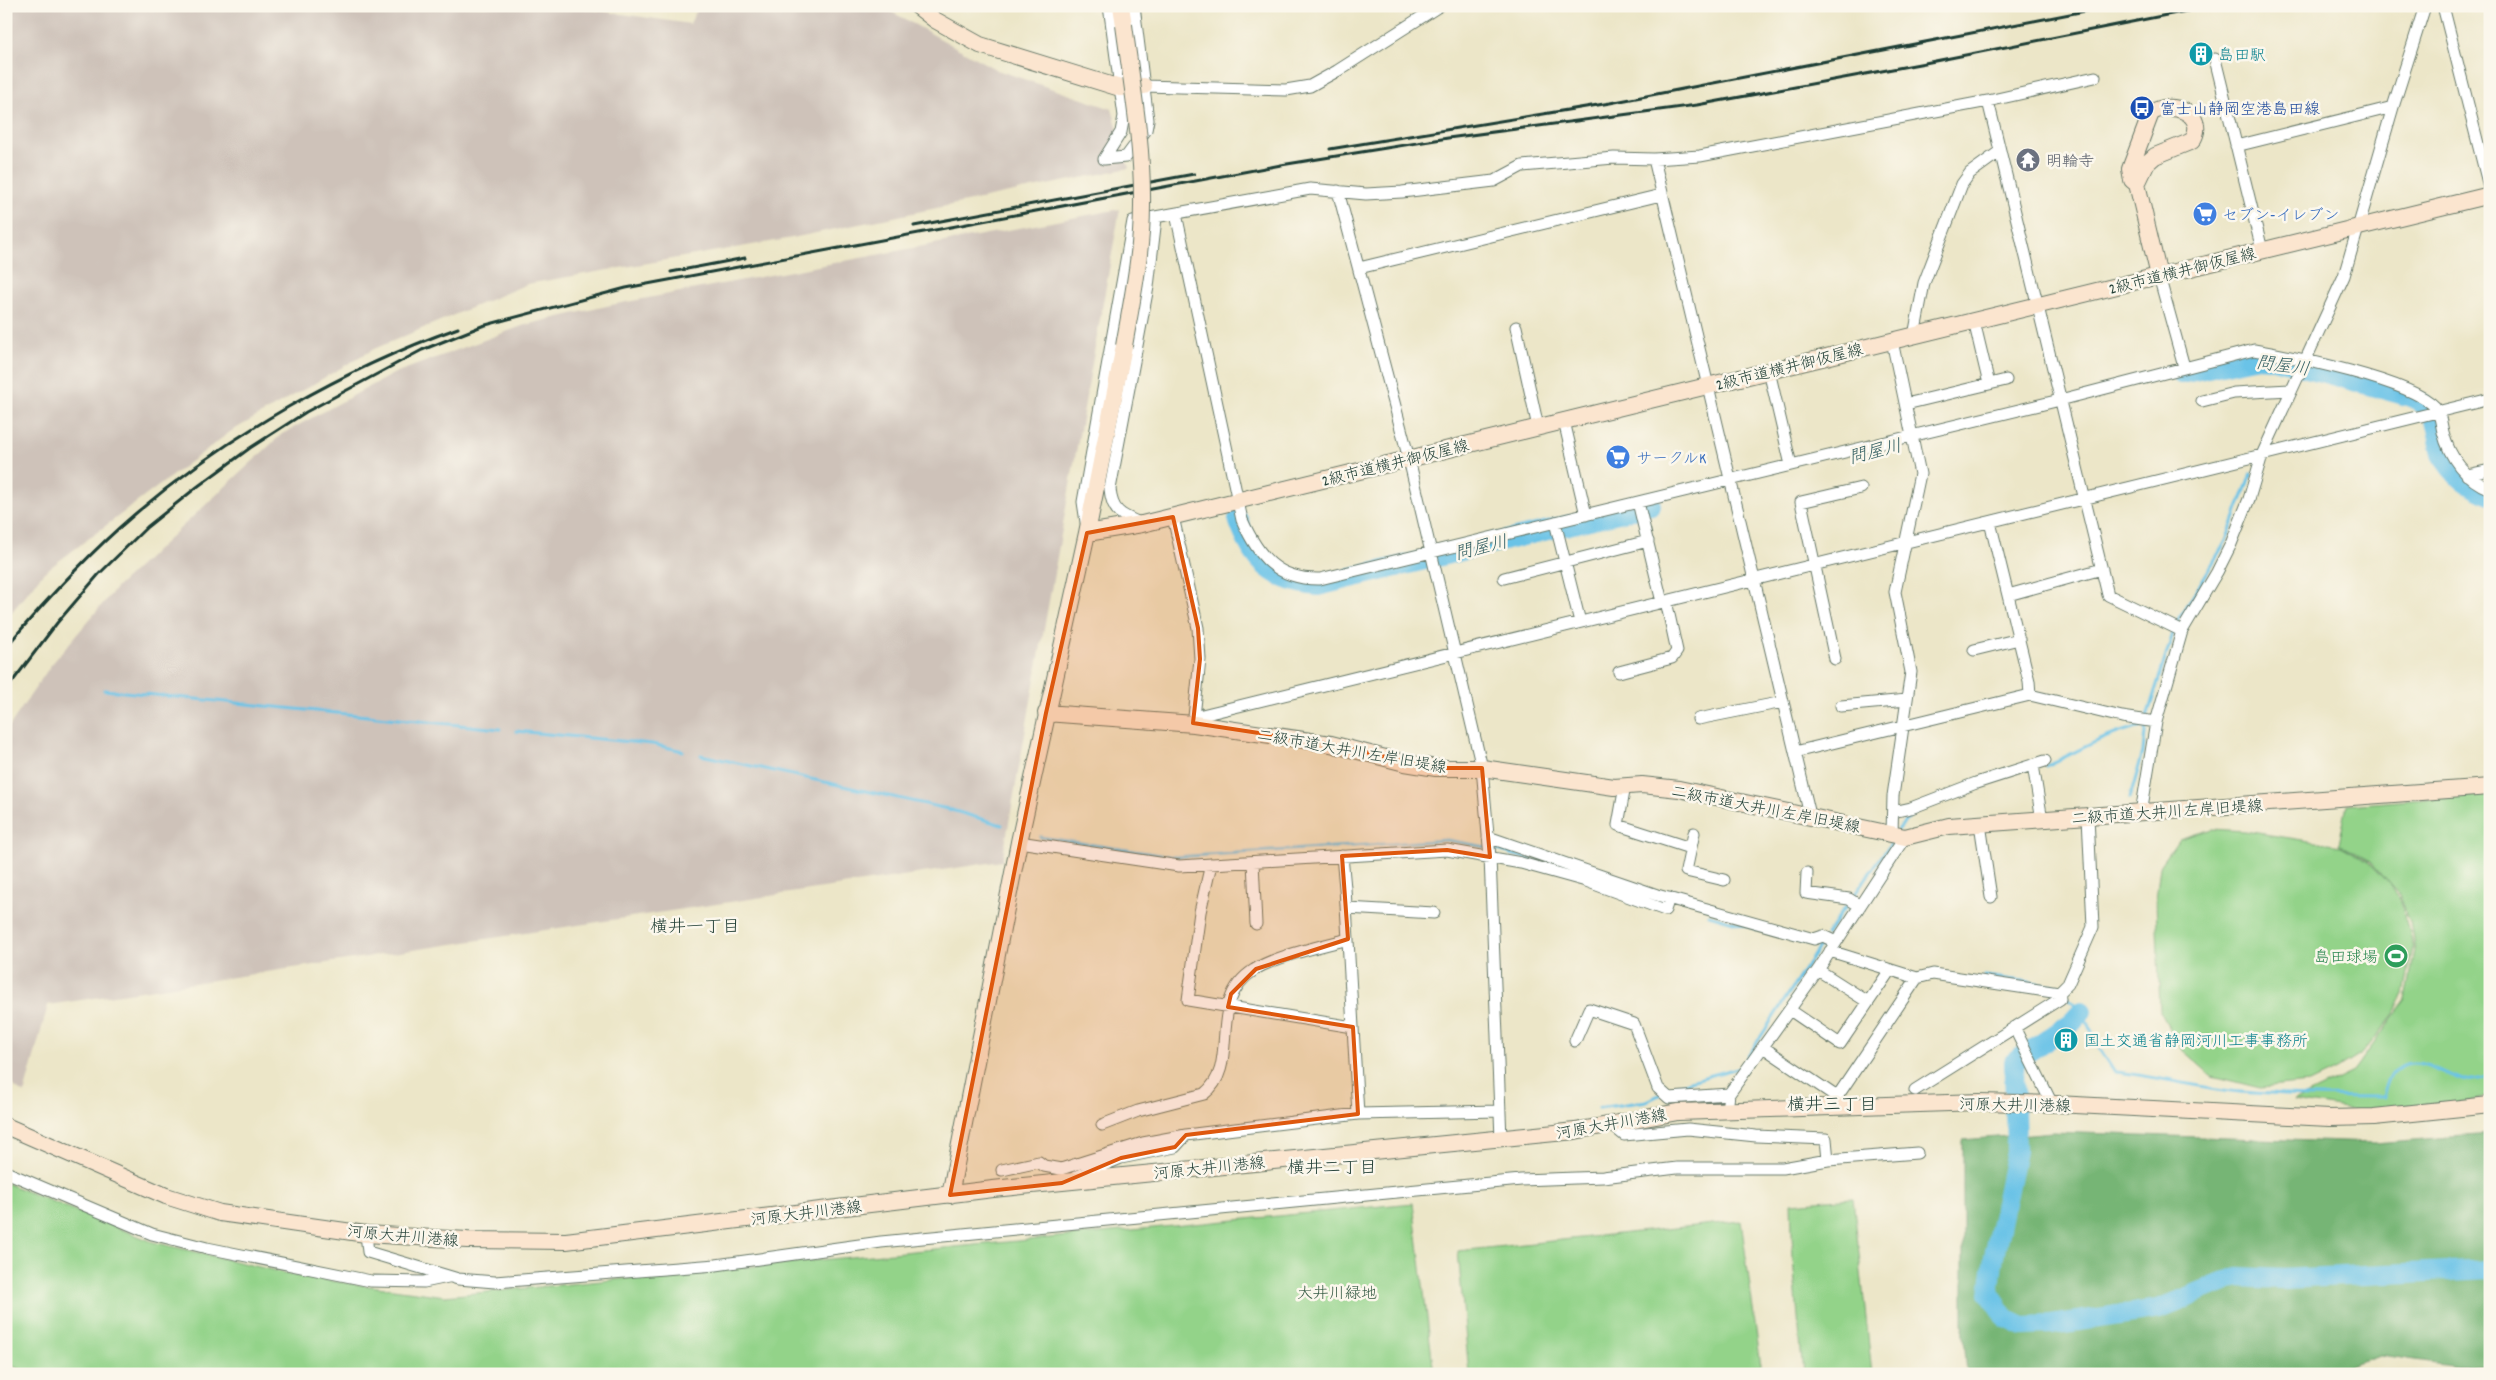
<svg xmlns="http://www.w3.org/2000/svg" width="2496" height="1380" font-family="Dekko,'Klee One',sans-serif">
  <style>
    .industrial { fill: #cec2b9 }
    .green { fill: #93d389; stroke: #59885e }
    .forest { fill: #76b575; stroke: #4a7954 }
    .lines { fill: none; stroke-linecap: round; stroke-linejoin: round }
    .stream { stroke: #6ac3e7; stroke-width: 3 }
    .river { stroke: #6ac3e7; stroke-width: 20 }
    .street-casing { stroke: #677868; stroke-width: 13 }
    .secondary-casing { stroke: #677868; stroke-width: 18 }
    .street { stroke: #fff; stroke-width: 11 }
    .secondary { stroke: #fbe5cf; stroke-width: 16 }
    .rail { stroke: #1f3d34; stroke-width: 3 }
    .secondary-bridge-casing { stroke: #677868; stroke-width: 18; stroke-linecap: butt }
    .secondary-bridge { stroke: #fbe5cf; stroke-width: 16 }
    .marked { fill: #de580e; fill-opacity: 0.2; stroke: #de580e; stroke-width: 4; stroke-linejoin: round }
    .labels { text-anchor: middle; stroke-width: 5; stroke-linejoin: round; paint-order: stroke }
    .culture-label { font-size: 16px; fill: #0d838f; stroke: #fbf7ec; text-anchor: start }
    .transit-label { font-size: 16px; fill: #164399; stroke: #fbf7ec; text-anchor: start }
    .worship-label { font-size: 16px; fill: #5b616d; stroke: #fbf7ec; text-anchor: start }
    .shop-label { font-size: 16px; fill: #366cbe; stroke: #fbf7ec; text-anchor: start }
    .street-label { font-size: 16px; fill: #1f3d34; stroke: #fbf7ec }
    .leisure-label { font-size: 16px; fill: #27864d; stroke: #fbf7ec; text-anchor: end }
    .park-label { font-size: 16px; fill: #365b45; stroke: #fbf7ec }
    .water-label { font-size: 18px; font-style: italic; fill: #325e61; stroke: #fbf7ec }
    .neighbourhood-label { font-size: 18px; fill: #1f3d34; stroke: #fbf7ec }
  </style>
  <rect width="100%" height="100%" fill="#fbf7ec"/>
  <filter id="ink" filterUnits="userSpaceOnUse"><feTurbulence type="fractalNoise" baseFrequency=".02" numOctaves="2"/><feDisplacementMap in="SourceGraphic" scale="10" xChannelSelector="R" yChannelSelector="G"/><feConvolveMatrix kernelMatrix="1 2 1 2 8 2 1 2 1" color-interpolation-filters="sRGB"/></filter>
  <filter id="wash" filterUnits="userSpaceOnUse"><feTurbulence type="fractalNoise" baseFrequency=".0096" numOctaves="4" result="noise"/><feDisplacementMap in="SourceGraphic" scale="20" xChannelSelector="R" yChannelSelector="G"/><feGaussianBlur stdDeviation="1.12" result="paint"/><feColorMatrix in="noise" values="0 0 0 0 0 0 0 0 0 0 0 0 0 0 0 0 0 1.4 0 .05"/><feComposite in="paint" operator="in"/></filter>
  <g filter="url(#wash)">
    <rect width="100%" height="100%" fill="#ece6c8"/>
    <path class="industrial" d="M 6,6 L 567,6 L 690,24 L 698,6 L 881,6 L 997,70 L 1112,109 L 1129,168 L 787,239 L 527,284 L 374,349 L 230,432 L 43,573 L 6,619 Z
      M 1120,209 L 1002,861 L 48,1005 L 24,1094 L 6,1080 L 6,731 L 51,665 L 117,587 L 282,434 L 395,373 L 525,325 L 611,305 Z"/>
    <path class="green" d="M 2490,794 L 2490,1098 L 2360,1111 L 2293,1101 L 2353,1072 L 2406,1000 L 2413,962 L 2415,951 L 2410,922 L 2399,894 L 2369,860 L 2339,844 L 2347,805 Z
      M 2212,829 L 2245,831 L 2341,846 L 2368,861 L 2390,884 L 2401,902 L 2413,948 L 2404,994 L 2393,1016 L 2362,1054 L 2336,1070 L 2309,1083 L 2260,1088 L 2212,1076 L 2180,1048 L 2160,1011 L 2156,899 L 2160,866 L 2179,839 Z
      M 6,1183 L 153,1242 L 302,1277 L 445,1296 L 1413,1203 L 1434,1374 L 30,1374 L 6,1363 Z
      M 1853,1198 L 1872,1374 L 1803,1374 L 1793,1260 L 1791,1203 Z
      M 1741,1221 L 1762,1374 L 1469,1374 L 1458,1251 Z"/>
    <path class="forest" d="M 2053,1132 L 2375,1143 L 2490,1134 L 2490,1366 L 2457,1366 L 2381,1355 L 2322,1374 L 1967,1374 L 1963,1322 L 1963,1140 Z"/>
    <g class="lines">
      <path class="stream" d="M 2285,387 L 2296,363
        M 2269,426 L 2283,392
        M 2176,624 L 2226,541 L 2251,474
        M 104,690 L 500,729
        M 2147,717 L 2174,630
        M 516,731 L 652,744 L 683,751
        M 701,755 L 948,809 L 1002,825
        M 2046,766 C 2083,749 2105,734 2146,725
        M 2130,798 L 2143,752 L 2146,723
        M 1898,830 L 1913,812
        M 1040,837 L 1174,857 L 1447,840 L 1486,847
        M 1492,848 L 1541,863
        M 1709,915 L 1828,949
        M 1826,935 L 1893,840
        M 1985,976 L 2058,986 L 2060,988
        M 2064,993 L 2082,1011 L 2100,1049 L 2115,1072 C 2157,1076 2199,1088 2240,1092 C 2288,1096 2335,1097 2383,1097 C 2385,1090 2388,1077 2393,1072 C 2414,1050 2441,1074 2463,1080 C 2470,1082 2482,1078 2490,1077
        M 1667,1091 L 1690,1081 L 1741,1067 L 1823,941
        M 1599,1108 L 1647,1101 L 1661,1094"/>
      <path class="river" d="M 2181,374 L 2253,358 L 2274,359 L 2411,397 C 2418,402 2428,406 2432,414 C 2439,426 2438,443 2443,456 C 2451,474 2472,489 2490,495
        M 1238,519 C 1252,561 1273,582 1318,586 L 1651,505
        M 2082,1011 L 2071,1023 L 2014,1062 L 2016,1151 L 1994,1256 L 1989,1293 L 2006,1318 L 2023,1326 L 2051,1325 L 2159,1309 L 2237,1277 L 2283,1279 L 2490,1269"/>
    </g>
  </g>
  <g filter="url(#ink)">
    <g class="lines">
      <defs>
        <path id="street" d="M 2443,6 L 2490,191
          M 2215,59 L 2262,250
          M 1144,86 L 1286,90 L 1310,86 L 1337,71 L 1439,6
          M 1988,101 L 2108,595 L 2182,631 L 2156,722 L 2141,813
          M 2236,146 L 2393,107
          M 1104,159 L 1126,157 L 1146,130 L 1148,120 L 1134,6
          M 1104,159 L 1121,132 L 1124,116 L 1109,6
          M 1654,159 L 1810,815
          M 1338,191 L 1409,459 L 1482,768 L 1490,857 L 1501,1139
          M 1176,214 L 1242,520 C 1258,556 1277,580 1320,579 L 2060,400 L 2254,350 C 2294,357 2410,380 2435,407 C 2441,414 2441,424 2443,432 C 2449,457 2466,480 2490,489
          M 1359,268 L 1661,195
          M 2159,276 L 2184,367
          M 1974,321 L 1989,384
          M 1516,327 L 1538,427
          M 1914,336 L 1924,283 L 1962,184 L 1970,173 L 1999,152
          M 1892,341 L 1920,474 L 1895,592 L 1911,672 L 1893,796 L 1892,833
          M 1769,371 L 1791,465
          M 2202,401 L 2234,393 L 2290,390
          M 1906,404 L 2006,380
          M 1564,421 L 1586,515
          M 2467,475 L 2490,470
          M 1638,502 L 1662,602
          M 1173,517 L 1198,628 L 1200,659 L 1194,717
          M 1086,522 L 1083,502 L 1133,221 L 1310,189 L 1366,194 L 1402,192 L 1494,181 L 1522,166 L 1614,158 L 1654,159 L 1700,156 L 1988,101 L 2095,77
          M 1555,522 L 1580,622
          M 1990,522 L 2029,681 L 2030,695
          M 1140,523 C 1120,515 1112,511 1110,489 L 1148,287 L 1156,218
          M 1504,578 L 1648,541
          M 2008,595 L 2102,569
          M 2182,631 L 2217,572 L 2231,544 L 2249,499 L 2262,455 L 2344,276 L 2393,107 L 2425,6
          M 1974,650 L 2019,639
          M 1835,659 L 1801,502 L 1861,488
          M 1619,672 L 1672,658 L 1677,651 L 1666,601
          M 1841,706 L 1907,700
          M 1698,719 L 1783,702
          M 1194,724 L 1194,717 L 2490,399
          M 1795,752 L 2030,695 L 2122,717 L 2156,722
          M 2033,765 L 2042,820
          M 1625,786 L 1618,825 L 1690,848
          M 1893,812 L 1911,808 L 1976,783 L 2045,761
          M 1980,824 L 1991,897
          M 1694,833 L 1686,871 L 1724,880
          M 1488,837 L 1657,895 L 1814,939 L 1823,936 L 1836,942
          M 1019,842 L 1179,866 L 1447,850 L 1521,863 L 1586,881 L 1665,910 L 1669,898
          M 1342,856 L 1345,888 L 1358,1114
          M 1253,862 L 1256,924
          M 1211,864 L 1200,912 L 1188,1000 L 1353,1027
          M 1807,873 L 1806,893 L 1849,899 L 1860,906
          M 1347,908 L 1434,913
          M 1830,951 L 1917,978 L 1933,974 L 2059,993
          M 1818,970 L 1868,1002
          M 1790,1010 L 1840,1044 L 1890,970
          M 2014,1027 L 2052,1104
          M 1575,1041 L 1589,1009 L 1634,1024 L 1658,1088 L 1669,1098 L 1729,1094
          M 1763,1047 L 1837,1097 L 1917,978
          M 1915,1090 L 2060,999 L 2059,993 L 2068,984 L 2093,927 L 2088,816
          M 1727,1111 L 1729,1094 L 1818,970 L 1905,837
          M 1102,1125 L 1138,1111 L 1204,1094 C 1242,1065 1205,1001 1254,970 C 1275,956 1323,946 1348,939
          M 1828,1160 L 1917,1153
          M 1002,1170 L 1039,1162 L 1044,1166 L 1061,1169 L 1143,1143 L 1186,1135
          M 6,1172 L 152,1234 L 207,1248 L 371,1281 L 424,1282 L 448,1277
          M 1075,1177 L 1121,1158 L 1175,1147 L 1186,1135 L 1358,1114 L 1499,1111
          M 366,1234 L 368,1252 L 458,1279 L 495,1282 L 716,1265 L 881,1242 L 1521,1180 L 1603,1177 L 1677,1168 L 1783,1168 L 1828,1160 L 1826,1139 L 1756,1136 L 1688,1129 L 1624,1135 L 1613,1126"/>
        <path id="secondary" d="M 917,6 L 935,20 L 980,45 L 1120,88 L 1144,86
          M 1121,6 L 1124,25
          M 2137,184 L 2147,163 L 2155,156 L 2192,141 C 2209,114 2171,99 2151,113 L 2130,169 L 2132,180 L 2137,184 L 2159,276
          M 1087,533 L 1142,524 L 2490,195
          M 1046,713 L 1194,724 L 1331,744 L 1405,763 L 1436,768 L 1482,768 L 1614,787 L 1642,785 L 1679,789 L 1905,837 L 1949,826 L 2490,787
          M 6,1126 L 166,1196 L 220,1213 L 366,1234 L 467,1240 L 566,1241 L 993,1189 L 1575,1131 L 1678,1112 L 1979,1102 L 2056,1104 L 2329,1118 L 2374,1117 L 2490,1105
          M 950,1195 L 1019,842 L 1087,533 L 1124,346"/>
      </defs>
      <use href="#street" class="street-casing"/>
      <use href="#secondary" class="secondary-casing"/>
      <use href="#street" class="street"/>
      <use href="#secondary" class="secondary"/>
      <path class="rail" d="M 1330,149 L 1610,103 L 2111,6
        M 914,226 L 1194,174
        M 671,272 L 745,258
        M 6,647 C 46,600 88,554 135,514 C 228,435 344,369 458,328
        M 6,690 L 57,623 L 99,574 L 147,527 L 197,487 L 250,448 L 306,412 L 422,350 L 482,326 L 626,288 L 1281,165 L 1448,138 L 1697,105 L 1925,63 L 2212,6"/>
      <defs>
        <path id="secondary-bridge" d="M 1124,25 C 1132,85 1143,146 1142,206 C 1142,253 1132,300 1124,346"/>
      </defs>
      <use href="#secondary-bridge" class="secondary-bridge-casing"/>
      <use href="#secondary-bridge" class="secondary-bridge"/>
    </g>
  </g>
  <path class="marked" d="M 1173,517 L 1198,628 L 1200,659 L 1193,723 L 1331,744 L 1436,768 L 1482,768 L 1490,857 L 1447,850 L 1342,856 L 1348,939 L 1256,969 L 1231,994 L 1228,1007 L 1353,1027 L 1358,1114 L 1186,1135 L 1175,1147 L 1121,1158 L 1062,1183 L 950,1195 L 1046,713 L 1087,533 Z"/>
  <defs>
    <symbol id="building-disc" viewBox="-11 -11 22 22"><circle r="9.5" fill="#0f9aa8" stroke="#fbf7ec"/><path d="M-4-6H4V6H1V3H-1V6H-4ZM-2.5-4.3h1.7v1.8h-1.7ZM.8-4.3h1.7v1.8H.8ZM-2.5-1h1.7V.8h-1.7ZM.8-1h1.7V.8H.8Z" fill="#fff"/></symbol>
    <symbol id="bus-disc" viewBox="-11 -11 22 22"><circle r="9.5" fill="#1a4fb4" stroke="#fbf7ec"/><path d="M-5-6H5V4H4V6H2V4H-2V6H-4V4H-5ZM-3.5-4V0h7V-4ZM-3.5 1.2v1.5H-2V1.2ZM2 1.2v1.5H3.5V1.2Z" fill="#fff"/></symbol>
    <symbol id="temple-disc" viewBox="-11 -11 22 22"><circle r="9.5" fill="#6b7280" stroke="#fbf7ec"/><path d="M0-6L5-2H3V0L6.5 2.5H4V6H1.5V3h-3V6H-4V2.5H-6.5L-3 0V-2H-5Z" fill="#fff"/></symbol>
    <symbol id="supermarket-disc" viewBox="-11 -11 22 22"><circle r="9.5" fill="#3f7fe0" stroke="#fbf7ec"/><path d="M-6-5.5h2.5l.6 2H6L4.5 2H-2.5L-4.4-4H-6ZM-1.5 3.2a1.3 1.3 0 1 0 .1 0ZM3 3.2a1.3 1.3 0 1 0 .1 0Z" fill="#fff"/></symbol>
    <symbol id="stadium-disc" viewBox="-11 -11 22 22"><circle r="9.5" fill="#2e9e5b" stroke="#fbf7ec"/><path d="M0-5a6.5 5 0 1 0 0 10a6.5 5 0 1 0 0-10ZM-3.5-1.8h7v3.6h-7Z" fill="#fff"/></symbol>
  </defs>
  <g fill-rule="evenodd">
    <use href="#building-disc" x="2187" y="40" width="28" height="28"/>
    <use href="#bus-disc" x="2128" y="94" width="28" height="28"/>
    <use href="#temple-disc" x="2014" y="146" width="28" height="28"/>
    <use href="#supermarket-disc" x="2191" y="200" width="28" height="28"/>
    <use href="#supermarket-disc" x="1604" y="443" width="28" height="28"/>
    <use href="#stadium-disc" x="2382" y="942" width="28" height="28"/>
    <use href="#building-disc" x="2052" y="1026" width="28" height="28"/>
  </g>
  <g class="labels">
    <g class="culture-label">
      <text x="2218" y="60">島田駅</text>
      <text x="2084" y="1046">国土交通省静岡河川工事事務所</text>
    </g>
    <g class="transit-label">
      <text x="2160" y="114">富士山静岡空港島田線</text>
    </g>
    <g class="worship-label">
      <text x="2046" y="166">明輪寺</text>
    </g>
    <g class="shop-label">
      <text x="2222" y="220">セブン-イレブン</text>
      <text x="1636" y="463">サークルK</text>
    </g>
    <g class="street-label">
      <text transform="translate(2182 270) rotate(-14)" y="6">2級市道横井御仮屋線</text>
      <text transform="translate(1789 366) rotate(-14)" y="6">2級市道横井御仮屋線</text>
      <text transform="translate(1395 462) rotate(-14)" y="6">2級市道横井御仮屋線</text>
      <text transform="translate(1352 750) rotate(10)" y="6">二級市道大井川左岸旧堤線</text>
      <text transform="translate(1766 808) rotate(11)" y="6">二級市道大井川左岸旧堤線</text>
      <text transform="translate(2167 811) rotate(-4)" y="6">二級市道大井川左岸旧堤線</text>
      <text transform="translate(2015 1104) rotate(1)" y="6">河原大井川港線</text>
      <text transform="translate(1611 1123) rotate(-10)" y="6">河原大井川港線</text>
      <text transform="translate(1209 1167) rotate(-6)" y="6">河原大井川港線</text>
      <text transform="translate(806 1212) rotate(-7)" y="6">河原大井川港線</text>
      <text transform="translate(403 1235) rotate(5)" y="6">河原大井川港線</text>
    </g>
    <g class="leisure-label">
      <text x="2378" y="962">島田球場</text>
    </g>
    <g class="park-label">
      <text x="1337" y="1298">大井川緑地</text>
    </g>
    <g class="water-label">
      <text transform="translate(2283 365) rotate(8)" y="6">問屋川</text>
      <text transform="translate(1875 451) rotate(-14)" y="6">問屋川</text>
      <text transform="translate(1481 547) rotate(-14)" y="6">問屋川</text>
    </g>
    <g class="neighbourhood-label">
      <text x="695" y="932">横井一丁目</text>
      <text x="1832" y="1110">横井三丁目</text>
      <text x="1332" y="1173">横井二丁目</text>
    </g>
  </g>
  <rect width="2496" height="1380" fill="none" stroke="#fbf7ec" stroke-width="25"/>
</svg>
